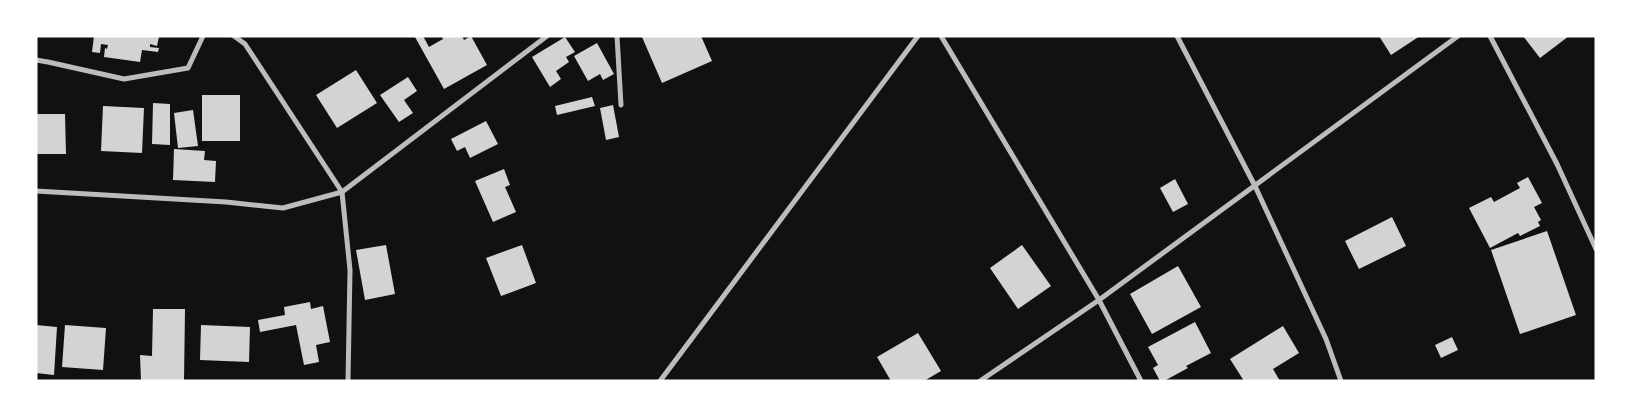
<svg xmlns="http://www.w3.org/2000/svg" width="1632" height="417" font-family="Ubuntu,sans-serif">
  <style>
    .building { fill: #d3d3d3 }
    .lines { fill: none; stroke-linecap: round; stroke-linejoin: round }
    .minor { stroke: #bcbcbc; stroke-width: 5 }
  </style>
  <rect width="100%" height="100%" fill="#111"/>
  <path class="building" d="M 94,36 L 159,37 L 157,46 L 150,44 L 150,47 L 159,48 L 158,52 L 142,50 L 140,62 L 104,57 L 105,48 L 107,49 L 108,45 L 101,44 L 100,53 L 92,52 Z
    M 417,36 L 423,36 L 429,47 L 443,39 L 442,36 L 462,36 L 464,40 L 471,36 L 487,65 L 444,89 L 415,37 Z
    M 644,36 L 701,36 L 712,61 L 662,83 L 642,37 Z
    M 1379,36 L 1420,36 L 1391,55 Z
    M 1523,36 L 1569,36 L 1540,58 Z
    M 565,37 L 575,52 L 566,57 L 569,62 L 556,71 L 561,79 L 550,87 L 532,57 Z
    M 597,43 L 614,74 L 603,80 L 600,74 L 588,81 L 574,56 Z
    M 356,70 L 377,103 L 337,128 L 316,95 Z
    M 408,77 L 417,91 L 404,100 L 413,113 L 399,122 L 380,95 Z
    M 202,95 L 240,95 L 240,141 L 202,141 Z
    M 592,97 L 595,106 L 557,115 L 555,106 Z
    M 153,103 L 170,104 L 170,145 L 152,144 Z
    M 613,105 L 619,137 L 606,140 L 600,108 Z
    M 103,106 L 144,108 L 142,153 L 101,151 Z
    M 193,110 L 198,146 L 178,148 L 174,113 Z
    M 36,114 L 65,114 L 66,154 L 36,154 Z
    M 486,121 L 498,144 L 470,158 L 465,147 L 457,151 L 451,139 Z
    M 174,149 L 205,151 L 204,160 L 216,161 L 215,182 L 173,180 Z
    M 504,169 L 510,185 L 505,187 L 516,212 L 493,222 L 475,181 Z
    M 1528,177 L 1542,203 L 1534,207 L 1541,220 L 1538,222 L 1540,226 L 1520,236 L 1518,233 L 1490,248 L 1469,208 L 1491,197 L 1494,202 L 1520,188 L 1517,183 Z
    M 1175,179 L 1188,204 L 1173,212 L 1160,188 Z
    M 1392,217 L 1406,246 L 1359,269 L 1345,241 Z
    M 1547,231 L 1576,315 L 1520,334 L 1491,250 Z
    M 386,245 L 395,294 L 365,300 L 356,250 Z
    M 522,245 L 536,283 L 501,296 L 486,258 Z
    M 1022,245 L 1051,286 L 1018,309 L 990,268 Z
    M 1178,266 L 1201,307 L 1152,334 L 1130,294 Z
    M 310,302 L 311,309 L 323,306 L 330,342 L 316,345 L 319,362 L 304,365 L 296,325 L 260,332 L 258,320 L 285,315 L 284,307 Z
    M 153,309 L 185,309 L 184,381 L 141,381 L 140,355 L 152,356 Z
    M 1195,322 L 1211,353 L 1186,366 L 1188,368 L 1164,381 L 1160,381 L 1153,368 L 1158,365 L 1148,347 Z
    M 36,325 L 57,327 L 54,375 L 36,373 Z
    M 65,325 L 106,328 L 103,370 L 62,367 Z
    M 201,325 L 250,327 L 249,362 L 200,360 Z
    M 1283,326 L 1299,353 L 1273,369 L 1280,381 L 1244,381 L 1230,359 Z
    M 918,333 L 941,371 L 924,381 L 891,381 L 877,357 Z
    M 1452,337 L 1458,350 L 1441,358 L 1435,345 Z"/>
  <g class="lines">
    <path class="minor" d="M 234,36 L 245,44 L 342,192 L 350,270 L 348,381
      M 617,36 L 621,105
      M 941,36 L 1099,300 L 1141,381
      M 1177,36 L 1255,186 L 1326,339 L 1341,381
      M 1490,36 L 1557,164 L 1596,249
      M 36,60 L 48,62 L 124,79 L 188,68 L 203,36
      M 36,191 L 226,202 L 283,208 L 342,192 L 547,36
      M 660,381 L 918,36
      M 980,381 L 1099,300 L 1458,36"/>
  </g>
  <rect width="1632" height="417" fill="none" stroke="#ffffff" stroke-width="75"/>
</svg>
